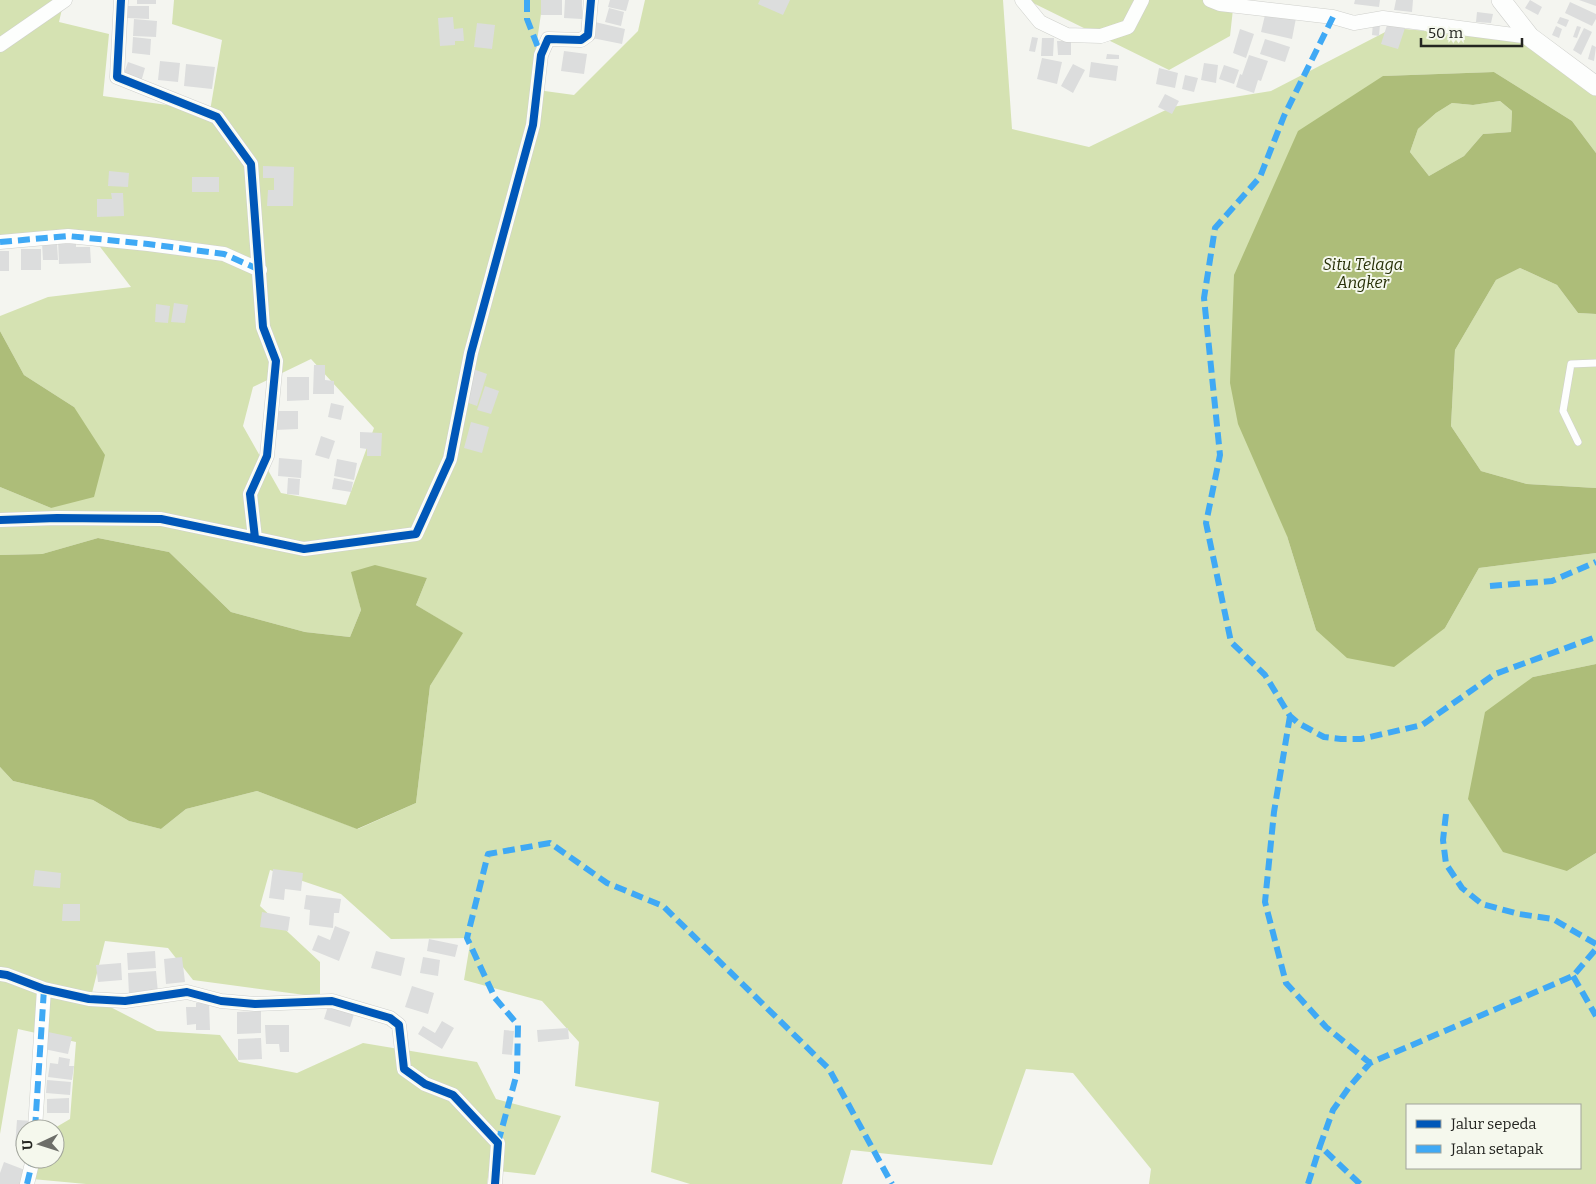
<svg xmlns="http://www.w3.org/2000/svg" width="1596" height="1184" font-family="Bitter,serif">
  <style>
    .green { fill: #d5e2b2; fill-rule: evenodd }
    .water { fill: #adbd79; fill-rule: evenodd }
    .building { fill: #dcdddd }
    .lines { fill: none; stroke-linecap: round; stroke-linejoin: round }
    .lane-casing { stroke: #cfd0cc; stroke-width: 8 }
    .street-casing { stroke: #cfd0cc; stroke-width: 15 }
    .secondary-casing { stroke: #cfd0cc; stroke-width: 20 }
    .lane { stroke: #fdfefd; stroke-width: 7 }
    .street { stroke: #fdfefd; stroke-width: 14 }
    .secondary { stroke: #fdfefd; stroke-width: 19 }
    .quiet { stroke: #3fa9f5; stroke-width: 6; stroke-dasharray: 12 6; stroke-linecap: butt }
    .cycleway-casing { stroke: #f5f8ed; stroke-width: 11 }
    .cycleway { stroke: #0057b8; stroke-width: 8 }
    .labels { text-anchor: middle; stroke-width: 4; stroke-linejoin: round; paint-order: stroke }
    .water-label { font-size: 16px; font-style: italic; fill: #273007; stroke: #f5f8ed }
  </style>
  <rect width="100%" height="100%" fill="#f4f5f0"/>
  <path class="green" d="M 0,0 L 64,0 L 59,22 L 109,34 L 103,96 L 210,111 L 222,40 L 172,24 L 174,0 L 543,0 L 530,89 L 574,95 L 638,31 L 645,0 L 1003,0 L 1012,129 L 1089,147 L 1172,107 L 1271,91 L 1393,28 L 1528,40 L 1596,87 L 1596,153 L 1572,121 L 1494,72 L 1383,76 L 1287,536 L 1316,630 L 1445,628 L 1479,568 L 1596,553 L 1596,664 L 1533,677 L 1567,871 L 1596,853 L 1596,1184 L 1149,1184 L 1151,1169 L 1073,1073 L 1026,1069 L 992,1165 L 851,1150 L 842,1184 L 690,1184 L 651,1172 L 659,1102 L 575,1086 L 579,1042 L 542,1001 L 464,980 L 471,938 L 391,939 L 341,894 L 270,870 L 260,906 L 320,962 L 320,997 L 193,980 L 168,948 L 105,941 L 91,997 L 157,1031 L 220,1035 L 239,1062 L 297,1073 L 363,1043 L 477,1062 L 496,1099 L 561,1116 L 535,1175 L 489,1170 L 487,1184 L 86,1184 L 32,1179 L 37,1159 L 55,1159 L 55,1129 L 53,1129 L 70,1119 L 76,1042 L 18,1029 L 0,1134 L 0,767 L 13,781 L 93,800 L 129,821 L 161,829 L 186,809 L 257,791 L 358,829 L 416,803 L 430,686 L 462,633 L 416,605 L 427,578 L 352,572 L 361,610 L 350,637 L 305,632 L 231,612 L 169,552 L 98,538 L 42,554 L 0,555 L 0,487 L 51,508 L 74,407 L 24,375 L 0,331 L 0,316 L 48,297 L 131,287 L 94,239 L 0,237 ZM 311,359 L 374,428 L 346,505 L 281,493 L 243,426 L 253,387 ZM 1407,1105 L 1580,1105 L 1580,1168 L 1407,1168 Z
    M 1027,0 L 1234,0 L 1230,36 L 1169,70 Z
    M 1500,101 L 1512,111 L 1511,132 L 1483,134 L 1464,156 L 1429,176 L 1410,152 L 1418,129 L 1436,113 L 1452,103 L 1473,105 Z
    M 1520,268 L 1557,285 L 1578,313 L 1596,314 L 1596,488 L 1527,484 L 1481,471 L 1451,426 L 1455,350 L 1496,280 Z"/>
  <path class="water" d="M 1494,72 L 1572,121 L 1596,153 L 1596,314 L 1578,313 L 1557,285 L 1520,268 L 1496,280 L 1455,350 L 1451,426 L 1481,471 L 1527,484 L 1596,488 L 1596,553 L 1479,568 L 1445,628 L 1394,667 L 1347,658 L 1316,630 L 1287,536 L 1238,424 L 1230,383 L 1234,275 L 1298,131 L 1383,76 ZM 1500,101 L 1512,111 L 1511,132 L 1483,134 L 1464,156 L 1429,176 L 1410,152 L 1418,129 L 1436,113 L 1452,103 L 1473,105 Z
    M 0,331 L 24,375 L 74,407 L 105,455 L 94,497 L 51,508 L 0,487 Z
    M 98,538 L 169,552 L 231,612 L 305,632 L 350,637 L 361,610 L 351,572 L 375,565 L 427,578 L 416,605 L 463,633 L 430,686 L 416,803 L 357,829 L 257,791 L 186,809 L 161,829 L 129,821 L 93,800 L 13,781 L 0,767 L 0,555 L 42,554 Z
    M 1596,664 L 1596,853 L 1567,871 L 1503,852 L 1468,799 L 1485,712 L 1533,677 Z"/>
  <path class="building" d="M 137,0 L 156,0 L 156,4 L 137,4 Z
    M 541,0 L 562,0 L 562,15 L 541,15 Z
    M 565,0 L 582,0 L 582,19 L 564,18 Z
    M 610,0 L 629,0 L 626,11 L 608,7 Z
    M 760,0 L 790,0 L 783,15 L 758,4 Z
    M 1355,0 L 1380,0 L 1379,7 L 1354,4 Z
    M 1396,0 L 1413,0 L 1412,12 L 1394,10 Z
    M 1530,0 L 1542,7 L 1538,15 L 1525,8 Z
    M 1579,0 L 1596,0 L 1596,6 Z
    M 1570,2 L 1596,14 L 1596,19 L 1592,26 L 1565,13 Z
    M 128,6 L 149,6 L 149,19 L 127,18 Z
    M 609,8 L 624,12 L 621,26 L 605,22 Z
    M 1477,12 L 1493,14 L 1491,23 L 1476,22 Z
    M 1265,15 L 1282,18 L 1283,15 L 1296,18 L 1292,39 L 1261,32 Z
    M 453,17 L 454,29 L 463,28 L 464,41 L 455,41 L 455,45 L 440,46 L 438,18 Z
    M 1560,17 L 1569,20 L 1566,27 L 1557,23 Z
    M 134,19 L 157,21 L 156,37 L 133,36 Z
    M 595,22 L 625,29 L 622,44 L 592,38 Z
    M 1388,22 L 1405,28 L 1398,49 L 1381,44 Z
    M 477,23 L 495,25 L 492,49 L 474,47 Z
    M 1373,23 L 1380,24 L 1379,36 L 1372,35 Z
    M 1556,26 L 1562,29 L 1559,38 L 1552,35 Z
    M 1577,26 L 1581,27 L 1577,38 L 1573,37 Z
    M 1584,28 L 1592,32 L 1581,55 L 1573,50 Z
    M 1240,29 L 1254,34 L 1246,58 L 1233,53 Z
    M 133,37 L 151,39 L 150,55 L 132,53 Z
    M 1032,37 L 1038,38 L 1035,52 L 1029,51 Z
    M 1042,38 L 1054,38 L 1053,56 L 1041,56 Z
    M 1265,39 L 1290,47 L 1285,62 L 1260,54 Z
    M 1057,41 L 1071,41 L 1071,55 L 1058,55 Z
    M 1592,45 L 1596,47 L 1594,61 L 1588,59 Z
    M 564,51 L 587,54 L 584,74 L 561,71 Z
    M 1107,54 L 1119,55 L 1119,59 L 1106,59 Z
    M 1249,55 L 1268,61 L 1261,81 L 1258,80 L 1254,93 L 1236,87 L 1240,74 L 1242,75 Z
    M 1042,58 L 1062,62 L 1057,84 L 1037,79 Z
    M 160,61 L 180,63 L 178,82 L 158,80 Z
    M 128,62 L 145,68 L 141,82 L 123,76 Z
    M 1091,62 L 1118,66 L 1116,81 L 1089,77 Z
    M 1204,63 L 1218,65 L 1216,83 L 1201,80 Z
    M 186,64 L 215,67 L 212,89 L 184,86 Z
    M 1073,64 L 1085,70 L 1073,93 L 1061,86 Z
    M 1224,65 L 1239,70 L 1234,84 L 1219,79 Z
    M 1159,68 L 1178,73 L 1175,88 L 1156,84 Z
    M 1185,75 L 1198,78 L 1194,92 L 1182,89 Z
    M 1165,94 L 1179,101 L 1172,114 L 1158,107 Z
    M 263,166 L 294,167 L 293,206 L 267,206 L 268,190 L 274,190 L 274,178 L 263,178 Z
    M 109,171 L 129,173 L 128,187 L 108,186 Z
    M 192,177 L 219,177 L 219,192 L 192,192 Z
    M 111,193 L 123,193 L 124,216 L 97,217 L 97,199 L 112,199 Z
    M 58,240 L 76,240 L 76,247 L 90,247 L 91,263 L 59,264 Z
    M 42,243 L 57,243 L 58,260 L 43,260 Z
    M 21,249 L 41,249 L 41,270 L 21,270 Z
    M 0,251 L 9,251 L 9,271 L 0,271 Z
    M 174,303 L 188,305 L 185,323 L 171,322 Z
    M 156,304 L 170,306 L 168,323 L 155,322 Z
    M 314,365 L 325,365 L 325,380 L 334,381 L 334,394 L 313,394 Z
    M 473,369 L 487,374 L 477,406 L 463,401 Z
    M 287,377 L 309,377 L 309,400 L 287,401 Z
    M 485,386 L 499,391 L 491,414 L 477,410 Z
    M 331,403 L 344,406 L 341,420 L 328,417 Z
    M 275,411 L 298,411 L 298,429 L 275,430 Z
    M 471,422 L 489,427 L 482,453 L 464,448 Z
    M 360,432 L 382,433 L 381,456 L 367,456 L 367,449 L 360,448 Z
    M 321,436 L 335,441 L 329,459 L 315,455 Z
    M 279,458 L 302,460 L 301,478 L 278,476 Z
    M 337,459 L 357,463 L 354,480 L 334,476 Z
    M 288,478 L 300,479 L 299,495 L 287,494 Z
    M 334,478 L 353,482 L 351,492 L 332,489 Z
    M 273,869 L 303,873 L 301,891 L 285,889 L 284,900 L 269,898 Z
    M 35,870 L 61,873 L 60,888 L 33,886 Z
    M 306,895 L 341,899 L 339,913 L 334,913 L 333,928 L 309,925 L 310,910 L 304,909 Z
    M 63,904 L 80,904 L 80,921 L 62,921 Z
    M 262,912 L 290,917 L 288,931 L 260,927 Z
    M 335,926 L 350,932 L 339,961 L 312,950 L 318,935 L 330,940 Z
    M 429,939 L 458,945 L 455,957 L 427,951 Z
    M 155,951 L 156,968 L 128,970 L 127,953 Z
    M 376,951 L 405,958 L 401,976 L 371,968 Z
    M 182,957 L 185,982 L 166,984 L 164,959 Z
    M 423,957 L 440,960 L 438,976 L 420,973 Z
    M 121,963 L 122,980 L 98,982 L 96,965 Z
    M 156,971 L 158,993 L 129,995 L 128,973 Z
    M 412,986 L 434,993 L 428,1014 L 405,1007 Z
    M 209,1002 L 210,1030 L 196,1030 L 196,1024 L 187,1025 L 186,1007 L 196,1007 L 196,1003 Z
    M 329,1003 L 355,1011 L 350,1027 L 324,1019 Z
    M 261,1011 L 261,1033 L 237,1034 L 237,1012 Z
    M 442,1021 L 454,1028 L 442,1049 L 418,1034 L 423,1026 L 435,1033 Z
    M 265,1025 L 289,1025 L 289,1052 L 280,1052 L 279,1044 L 266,1044 Z
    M 568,1028 L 569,1039 L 538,1042 L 537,1030 Z
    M 504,1030 L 514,1031 L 512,1055 L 502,1054 Z
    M 48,1032 L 72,1037 L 68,1054 L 44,1049 Z
    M 261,1038 L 262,1059 L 238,1060 L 238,1039 Z
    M 59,1057 L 70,1059 L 69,1066 L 74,1066 L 72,1080 L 48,1077 L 50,1063 L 58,1064 Z
    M 47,1080 L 71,1082 L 70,1095 L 46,1093 Z
    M 69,1098 L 69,1113 L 47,1113 L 47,1099 Z
    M 17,1120 L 33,1121 L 32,1129 L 25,1129 L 25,1147 L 15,1146 Z
    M 4,1162 L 25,1170 L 20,1184 L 0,1184 L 0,1173 Z"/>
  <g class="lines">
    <defs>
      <path id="lane" d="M 1578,442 L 1563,411 L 1571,364 L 1596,363"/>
      <path id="street" d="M 121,0 L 117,77 L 217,117 L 251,164 L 263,327 L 276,361 L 267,456 L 250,494 L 255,538
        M 1022,0 L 1040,22 L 1067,35 L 1101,36 L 1128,27 L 1142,0
        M 1210,0 L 1220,4 L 1333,17 L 1354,23 L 1383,18 L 1530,37
        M 0,45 L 65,0
        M 0,242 L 68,236 L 148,244 L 224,254 L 260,270
        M 0,520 L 57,518 L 161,519 L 304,549 L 416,534 L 450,459 L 471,353 L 533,125 L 541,55 L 548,39 L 581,40 L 588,35 L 591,0
        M 0,974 L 7,975 L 44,989 L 89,999 L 125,1001 L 187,992 L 221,1001 L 255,1004 L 332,1001 L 390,1018 L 399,1025 L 404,1069 L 425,1084 L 453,1095 L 498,1143 L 495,1184
        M 35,1129 L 44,989
        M 27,1184 L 33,1159"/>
      <path id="secondary" d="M 1501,0 L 1530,37 L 1596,86"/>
    </defs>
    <use href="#lane" class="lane-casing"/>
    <use href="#street" class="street-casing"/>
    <use href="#secondary" class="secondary-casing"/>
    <use href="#lane" class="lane"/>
    <use href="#street" class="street"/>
    <use href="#secondary" class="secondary"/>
    <path class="quiet" d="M 527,0 L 527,19 L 541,55
      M 1333,17 L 1284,116 L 1260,177 L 1215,228 L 1204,298 L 1220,455 L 1206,523 L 1231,642 L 1265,675 L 1290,716 L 1298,723 L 1324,737 L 1341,739 L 1361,739 L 1422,725 L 1495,674 L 1596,637
      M 0,242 L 68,236 L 148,244 L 224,254 L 260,270
      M 1490,586 L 1552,581 L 1596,562
      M 1290,716 L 1274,812 L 1265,902 L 1286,983 L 1326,1027 L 1370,1063
      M 1446,814 L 1443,840 L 1446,864 L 1462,888 L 1482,904 L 1519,914 L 1553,919 L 1596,944
      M 1573,976 L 1596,1016
      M 35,1129 L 44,989
      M 498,1143 L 517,1073 L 518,1025 L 495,998 L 467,938 L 488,854 L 550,843 L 607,883 L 663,906 L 829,1069 L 892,1184
      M 27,1184 L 33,1159
      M 1308,1184 L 1320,1146
      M 1360,1184 L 1320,1146 L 1333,1110 L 1350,1086 L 1370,1063 L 1573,976 L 1596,949"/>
    <defs>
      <path id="cycleway" d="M 121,0 L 117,77 L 217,117 L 251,164 L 263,327 L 276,361 L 267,456 L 250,494 L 255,538
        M 0,520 L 57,518 L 161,519 L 304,549 L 416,534 L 450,459 L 471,353 L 533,125 L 541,55 L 548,39 L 581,40 L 588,35 L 591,0
        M 0,974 L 7,975 L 44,989 L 89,999 L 125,1001 L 187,992 L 221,1001 L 255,1004 L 332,1001 L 390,1018 L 399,1025 L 404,1069 L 425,1084 L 453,1095 L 498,1143 L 495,1184"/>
    </defs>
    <use href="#cycleway" class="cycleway-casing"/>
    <use href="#cycleway" class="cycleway"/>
  </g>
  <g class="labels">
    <g class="water-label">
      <text x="1363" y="270">Situ Telaga<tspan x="1363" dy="18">Angker</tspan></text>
    </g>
  </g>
  <rect x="1406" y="1104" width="175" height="65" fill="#f5f8ed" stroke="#a1a49b"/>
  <rect x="1416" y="1120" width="25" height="8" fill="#0057b8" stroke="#a1a49b"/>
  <text x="1451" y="1129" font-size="15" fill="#242521">Jalur sepeda</text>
  <rect x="1416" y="1145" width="25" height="8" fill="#3fa9f5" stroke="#a1a49b"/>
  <text x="1451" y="1154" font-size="15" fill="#242521">Jalan setapak</text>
  <g transform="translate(40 1144) rotate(266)"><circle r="24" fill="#f5f8ed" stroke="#a1a49b"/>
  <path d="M0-4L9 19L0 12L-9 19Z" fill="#6d6e69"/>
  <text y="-8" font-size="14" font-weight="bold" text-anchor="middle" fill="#242521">U</text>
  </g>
  <path d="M1421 38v8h101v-8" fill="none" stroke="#242521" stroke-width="2.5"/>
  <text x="1428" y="38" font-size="15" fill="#242521" stroke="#f5f8ed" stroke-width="4" paint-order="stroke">50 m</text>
</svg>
